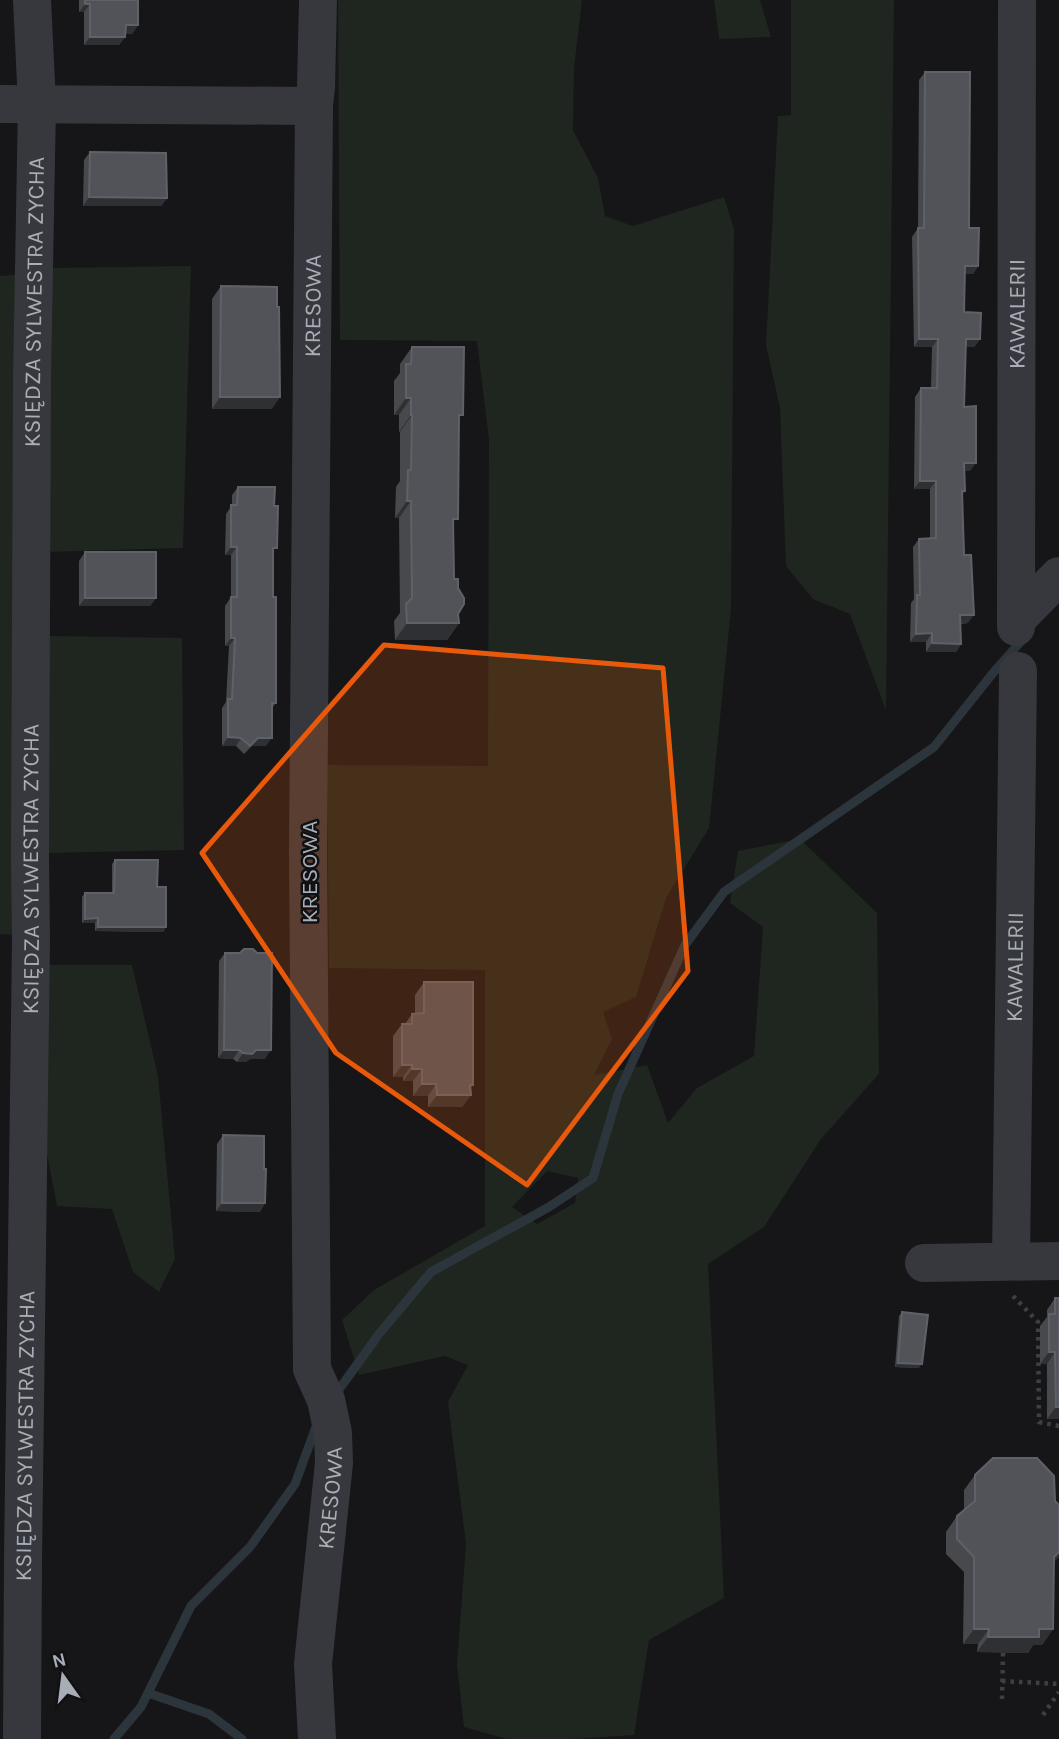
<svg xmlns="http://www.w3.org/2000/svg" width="1059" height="1739" font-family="Karla,sans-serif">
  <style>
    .green { fill: #1e261f; fill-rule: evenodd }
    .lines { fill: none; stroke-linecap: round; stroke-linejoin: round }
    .stream { stroke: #2c353c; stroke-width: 9 }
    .path { stroke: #3d3f44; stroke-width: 4.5; stroke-dasharray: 3.5 5; stroke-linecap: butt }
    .minor { stroke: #37383d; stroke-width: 38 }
    .wall { fill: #47494d }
    .shaded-wall { fill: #2f3033 }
    .building { fill: #525359; stroke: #5f6168; stroke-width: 2 }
    .marked { fill: #e8590c; fill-opacity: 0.2; stroke: #e8590c; stroke-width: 5; stroke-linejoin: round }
    .labels { text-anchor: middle; stroke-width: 5; stroke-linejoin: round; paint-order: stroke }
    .street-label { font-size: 23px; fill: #a8adb8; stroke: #111113 }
  </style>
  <rect width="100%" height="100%" fill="#161618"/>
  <path class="green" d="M 338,0 L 582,0 L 574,68 L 573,130 L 598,178 L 605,216 L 633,226 L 724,197 L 734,229 L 731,608 L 709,828 L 666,898 L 636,997 L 603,1012 L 612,1039 L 594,1075 L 647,1065 L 668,1123 L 697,1088 L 754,1056 L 763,927 L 730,903 L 738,851 L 800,839 L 877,913 L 879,1074 L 821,1139 L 764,1227 L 708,1264 L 724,1598 L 649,1640 L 634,1735 L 574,1739 L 507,1739 L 464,1727 L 457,1664 L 466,1544 L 448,1402 L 468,1365 L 445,1356 L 359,1375 L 342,1320 L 374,1290 L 485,1226 L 485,970 L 329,968 L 327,765 L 488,766 L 489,440 L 477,341 L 340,340 ZM 547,1171 L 578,1178 L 575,1203 L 537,1224 L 512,1207 Z
    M 714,0 L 760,0 L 771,37 L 719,39 Z
    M 791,0 L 894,0 L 886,710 L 850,614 L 813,599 L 786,566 L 780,408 L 766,345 L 778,116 L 791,115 Z
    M 191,266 L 183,548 L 43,552 L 50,636 L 182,638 L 184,850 L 49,853 L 48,936 L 0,934 L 0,276 L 33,273 L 44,268 Z
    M 48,965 L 132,965 L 158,1076 L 175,1259 L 159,1292 L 133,1272 L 112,1209 L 57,1206 L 47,1154 Z"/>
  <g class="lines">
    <path class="stream" d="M 335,1395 L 379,1334 L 431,1272 L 549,1207 L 593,1178 L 618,1094 L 685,945 L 724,892 L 934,747 L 993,673 L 1024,638
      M 148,1693 L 209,1714 L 242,1739
      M 114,1739 L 141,1707 L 191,1606 L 250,1547 L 295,1484 L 317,1424"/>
    <path class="path" d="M 1013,1296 L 1038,1322 L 1039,1422 L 1059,1426
      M 1002,1681 L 1059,1684
      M 1002,1699 L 1003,1653
      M 1043,1715 L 1059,1692"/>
    <g class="minor">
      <path d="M 0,104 L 314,106"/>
      <path d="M 1016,620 L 1059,576"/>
      <path id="s1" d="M 1016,627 L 1017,0"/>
      <path id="s2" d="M 1011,1261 L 1018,671"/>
      <path d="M 924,1263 L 1059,1261"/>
      <path id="s3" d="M 22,1739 L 23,1560 L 31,940 L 30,857 L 32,379 L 37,104 L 32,0"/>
      <path id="s4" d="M 317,1739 L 313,1664 L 334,1463 L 333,1433 L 326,1400 L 312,1369 L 308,852 L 314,106 L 316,87 L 318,0"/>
    </g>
  </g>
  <path class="wall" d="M 79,0 L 138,0 L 138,25 L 132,34 L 125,33 L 125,37 L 119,45 L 84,45 L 84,12 L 79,12 Z
    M 925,72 L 969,228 L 978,266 L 973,274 L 965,274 L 964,312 L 980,339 L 974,347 L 966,347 L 964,407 L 970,471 L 964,471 L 965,491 L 962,495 L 968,623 L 961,624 L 961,644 L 956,652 L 926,652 L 926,642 L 910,642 L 911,603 L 914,599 L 913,547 L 919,539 L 930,538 L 930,489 L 914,489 L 915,397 L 921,388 L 931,388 L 932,347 L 914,347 L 912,237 L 918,228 L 919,80 Z
    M 90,152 L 167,198 L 161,206 L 83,206 L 84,160 Z
    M 221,286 L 272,409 L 212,409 L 212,299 Z
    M 412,347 L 459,421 L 454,526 L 454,579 L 459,623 L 447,640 L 395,640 L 394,621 L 400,613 L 399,518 L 395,518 L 396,487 L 400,481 L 400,432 L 399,432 L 399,415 L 394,415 L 394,381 L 400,373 L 400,364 Z
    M 238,487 L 273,553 L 273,597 L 276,703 L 272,708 L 266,746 L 252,746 L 244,754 L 236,746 L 222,746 L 222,708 L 226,702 L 229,646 L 225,646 L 225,606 L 231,597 L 231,555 L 225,555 L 226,514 L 232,505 L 232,495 Z
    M 85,552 L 156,598 L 150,606 L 79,606 L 79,561 Z
    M 115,860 L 157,887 L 166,927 L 163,932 L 95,931 L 95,923 L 82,923 L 82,897 L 85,893 L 112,893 L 112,864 Z
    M 225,953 L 265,1059 L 250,1059 L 246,1062 L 237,1062 L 233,1059 L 218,1058 L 219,961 Z
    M 424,982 L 470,1089 L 471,1095 L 462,1107 L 428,1107 L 428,1096 L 413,1096 L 413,1081 L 403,1081 L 403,1077 L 393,1077 L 393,1036 L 402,1024 L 405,1024 L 412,1014 L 415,1014 L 415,995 Z
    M 223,1135 L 265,1203 L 260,1212 L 216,1211 L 217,1144 Z
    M 1055,1298 L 1059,1419 L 1047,1419 L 1047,1364 L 1040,1364 L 1040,1326 L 1047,1317 L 1047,1310 Z
    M 902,1312 L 919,1368 L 895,1367 L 899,1316 Z
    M 975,1475 L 1054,1562 L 1053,1629 L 1042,1645 L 1033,1645 L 1028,1653 L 977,1652 L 978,1644 L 963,1644 L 964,1572 L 946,1554 L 946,1532 L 957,1516 L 964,1510 L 964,1490 Z"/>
  <path class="shaded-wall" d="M 85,4 L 90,4 L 84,12 L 79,12 Z
    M 126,25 L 138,25 L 132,34 L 120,33 Z
    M 90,37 L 125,37 L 119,45 L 84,45 Z
    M 89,197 L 167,198 L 161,206 L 83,206 Z
    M 965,266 L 978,266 L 973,274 L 959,274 Z
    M 919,339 L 938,339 L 932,347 L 914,347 Z
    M 966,339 L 980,339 L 974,347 L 961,347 Z
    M 220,397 L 280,397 L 272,409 L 212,409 Z
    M 406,398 L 411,398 L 399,415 L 394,415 Z
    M 411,415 L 412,415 L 400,432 L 399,432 Z
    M 964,463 L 976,463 L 970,471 L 958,471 Z
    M 920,481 L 936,481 L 930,489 L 914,489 Z
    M 407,501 L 411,501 L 399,518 L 395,518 Z
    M 231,547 L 237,547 L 231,555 L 225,555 Z
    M 85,598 L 156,598 L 150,606 L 79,606 Z
    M 960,615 L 974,615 L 968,623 L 955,624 Z
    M 407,623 L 459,623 L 447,640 L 395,640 Z
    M 932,633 L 926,642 L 910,642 L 916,634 Z
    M 231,638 L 235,638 L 229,646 L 225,646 Z
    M 932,643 L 961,644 L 956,652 L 926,652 Z
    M 228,737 L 241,738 L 236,746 L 222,746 Z
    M 258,738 L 272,738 L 266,746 L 252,746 L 244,754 Z
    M 98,918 L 95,923 L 82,923 L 85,919 Z
    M 98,927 L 166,927 L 163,932 L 95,931 Z
    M 224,1050 L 239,1050 L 233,1059 L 218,1058 Z
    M 256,1050 L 271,1050 L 265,1059 L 250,1059 L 246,1062 L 237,1062 L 243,1053 Z
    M 402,1065 L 412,1065 L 403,1077 L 393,1077 Z
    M 412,1069 L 422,1069 L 413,1081 L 403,1081 Z
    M 422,1084 L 436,1084 L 428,1096 L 413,1096 Z
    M 470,1085 L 473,1085 L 466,1095 L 471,1095 L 462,1107 L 428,1107 L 437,1095 Z
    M 222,1203 L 265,1203 L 260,1212 L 216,1211 Z
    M 1049,1352 L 1055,1352 L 1047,1364 L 1040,1364 Z
    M 898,1363 L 922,1364 L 919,1368 L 895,1367 Z
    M 1056,1407 L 1059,1407 L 1059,1419 L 1047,1419 Z
    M 1059,1552 L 1059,1557 L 1043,1573 L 1054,1557 Z
    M 974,1629 L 989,1629 L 978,1644 L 963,1644 Z
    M 1039,1629 L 1053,1629 L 1042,1645 L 1033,1645 L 1028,1653 L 977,1652 L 988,1637 Z"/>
  <path class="building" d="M 85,0 L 138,0 L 138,25 L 126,25 L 125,37 L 90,37 L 90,4 L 85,4 Z
    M 925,72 L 970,72 L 969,228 L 979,228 L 978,266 L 965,266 L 964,312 L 981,313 L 980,339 L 966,339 L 964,407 L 976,406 L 976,463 L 964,463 L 965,491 L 962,491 L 964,555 L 971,555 L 974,615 L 960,615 L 961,644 L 932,643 L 932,633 L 916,634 L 917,595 L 920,595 L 919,539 L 936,538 L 936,481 L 920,481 L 921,388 L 937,388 L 938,339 L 919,339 L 918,228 L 924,228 Z
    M 90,152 L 166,153 L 167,198 L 89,197 Z
    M 221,286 L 277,287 L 277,307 L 279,307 L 280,397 L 220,397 Z
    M 412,347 L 464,347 L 463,415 L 459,415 L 458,519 L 453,519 L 454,579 L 458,579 L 458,588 L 464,598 L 464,604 L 458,614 L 459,623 L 407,623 L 406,604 L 412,598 L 411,501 L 407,501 L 408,470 L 411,470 L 412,415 L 411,415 L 411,398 L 406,398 L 406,364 L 411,364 Z
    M 238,487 L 275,487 L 274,506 L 278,506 L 277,548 L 273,548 L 273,597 L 276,597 L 276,703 L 272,703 L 272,738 L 258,738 L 250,746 L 241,738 L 228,737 L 228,699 L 232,699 L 235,638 L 231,638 L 231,597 L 237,597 L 237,547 L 231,547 L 231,505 L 237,505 Z
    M 85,552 L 156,552 L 156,598 L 85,598 Z
    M 115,860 L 158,860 L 157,887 L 166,887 L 166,927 L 98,927 L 98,918 L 85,919 L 85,893 L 114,893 Z
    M 244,949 L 253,949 L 257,953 L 272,953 L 271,1050 L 256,1050 L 252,1054 L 243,1053 L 239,1050 L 224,1050 L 225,953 L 240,953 Z
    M 424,982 L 473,982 L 473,1085 L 470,1085 L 471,1095 L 437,1095 L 436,1084 L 422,1084 L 422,1069 L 412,1069 L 412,1065 L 402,1065 L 402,1024 L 412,1024 L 412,1014 L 424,1013 Z
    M 223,1135 L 264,1136 L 264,1169 L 266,1169 L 265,1203 L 222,1203 Z
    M 1055,1298 L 1059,1298 L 1059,1407 L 1056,1407 L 1055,1352 L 1049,1352 L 1049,1314 L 1055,1314 Z
    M 902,1312 L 928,1315 L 922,1364 L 898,1363 Z
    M 993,1458 L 1037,1458 L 1054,1476 L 1055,1501 L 1059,1505 L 1059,1552 L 1054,1557 L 1053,1629 L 1039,1629 L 1039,1637 L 988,1637 L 989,1629 L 974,1629 L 974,1557 L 957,1539 L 957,1516 L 975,1501 L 975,1475 Z"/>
  <path class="marked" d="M 384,645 L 663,668 L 688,971 L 527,1185 L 336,1053 L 202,853 Z"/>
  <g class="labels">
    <g class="street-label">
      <text dy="8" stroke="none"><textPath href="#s3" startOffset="1437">KSIĘDZA SYLWESTRA ZYCHA</textPath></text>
      <text dy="8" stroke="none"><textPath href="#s4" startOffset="1438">KRESOWA</textPath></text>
      <text dy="8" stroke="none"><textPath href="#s1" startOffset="313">KAWALERII</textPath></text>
      <text dy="8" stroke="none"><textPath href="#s3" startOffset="870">KSIĘDZA SYLWESTRA ZYCHA</textPath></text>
      <text transform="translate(309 872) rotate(-90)" y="8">KRESOWA</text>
      <text dy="8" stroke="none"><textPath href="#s2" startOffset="294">KAWALERII</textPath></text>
      <text dy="8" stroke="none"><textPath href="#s3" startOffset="303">KSIĘDZA SYLWESTRA ZYCHA</textPath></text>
      <text dy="8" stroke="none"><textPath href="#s4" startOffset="242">KRESOWA</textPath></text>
    </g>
  </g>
  <g transform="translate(63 1676) rotate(346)" stroke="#111113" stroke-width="5" paint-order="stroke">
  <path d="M0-5L12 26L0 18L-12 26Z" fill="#a8adb8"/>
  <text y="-10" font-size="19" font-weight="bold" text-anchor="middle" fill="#a8adb8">N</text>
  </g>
</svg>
